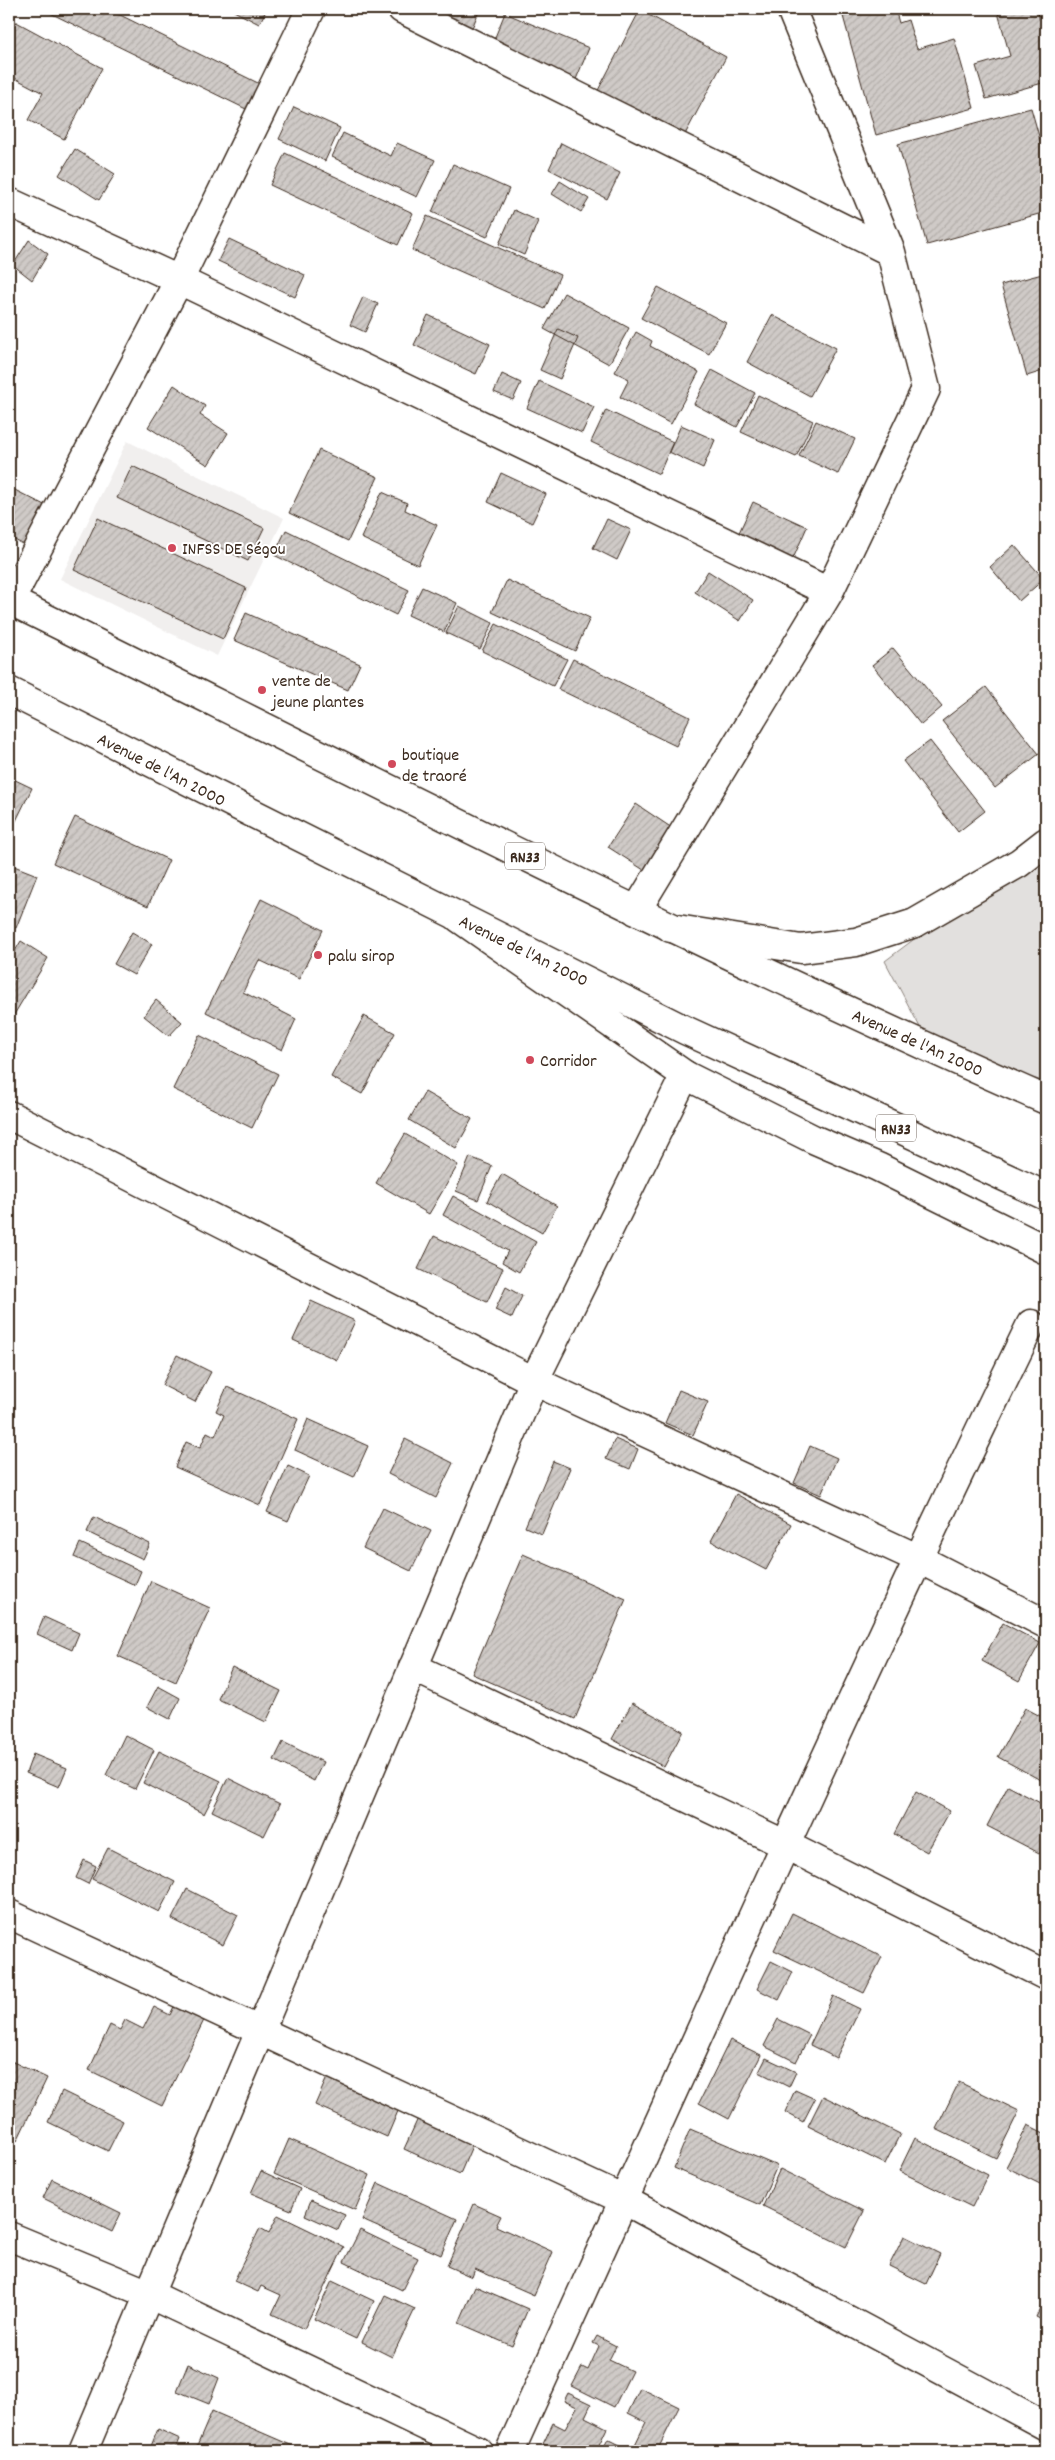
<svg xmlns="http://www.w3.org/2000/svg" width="1055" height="2460" font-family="Dekko,sans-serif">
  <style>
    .built { fill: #f1efee }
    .green { fill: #e2e0de; stroke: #8e857e }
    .building { fill: url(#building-hatch); stroke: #3b2a1e }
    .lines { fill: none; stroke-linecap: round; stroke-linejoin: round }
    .minor-casing { stroke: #3b2a1e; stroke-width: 31 }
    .major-casing { stroke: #3b2a1e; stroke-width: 31 }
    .highway-casing { stroke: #3b2a1e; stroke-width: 31 }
    .minor { stroke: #fff; stroke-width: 28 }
    .major { stroke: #fff; stroke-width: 28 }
    .highway { stroke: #fff; stroke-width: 28 }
    .poi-dot { fill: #d1495b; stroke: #fff; stroke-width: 2 }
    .labels { text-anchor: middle; stroke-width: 4; stroke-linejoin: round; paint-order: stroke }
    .shield { fill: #fff; stroke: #766a62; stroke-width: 1 }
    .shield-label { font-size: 16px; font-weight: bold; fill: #3b2a1e }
    .poi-label { font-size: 18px; fill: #3b2a1e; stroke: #fff; text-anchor: start }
    .street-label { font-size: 18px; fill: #3b2a1e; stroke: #fff }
  </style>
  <defs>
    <pattern id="building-hatch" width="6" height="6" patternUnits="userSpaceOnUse" patternTransform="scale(1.25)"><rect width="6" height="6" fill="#cfcac7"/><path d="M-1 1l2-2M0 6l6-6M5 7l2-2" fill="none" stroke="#b3aeaa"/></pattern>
  </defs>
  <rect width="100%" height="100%" fill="#fff"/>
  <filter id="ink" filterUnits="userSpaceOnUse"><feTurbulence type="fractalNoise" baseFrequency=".02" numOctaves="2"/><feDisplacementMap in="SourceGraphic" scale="10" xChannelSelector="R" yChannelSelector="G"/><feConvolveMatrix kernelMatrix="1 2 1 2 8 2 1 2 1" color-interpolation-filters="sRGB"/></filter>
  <g filter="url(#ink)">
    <path class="built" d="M 127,441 L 284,518 L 217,656 L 60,579 Z"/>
    <path class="green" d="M 1046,840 L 1046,1082 L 932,1050 L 885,961 Z"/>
    <path class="building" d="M 42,9 L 108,9 L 262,85 L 248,110 Z
      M 230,9 L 267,9 L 259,24 Z
      M 430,9 L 480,9 L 472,28 Z
      M 841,9 L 895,9 L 899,23 L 908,20 L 917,49 L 954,38 L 974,108 L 876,135 Z
      M 997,9 L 1037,9 L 1040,20 L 1046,18 L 1046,82 L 986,99 L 976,66 L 1010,56 Z
      M 640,10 L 726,57 L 680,144 L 594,98 Z
      M 505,13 L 589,48 L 570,94 L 486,59 Z
      M 9,18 L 102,68 L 64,139 L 28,120 L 43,93 L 9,75 L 9,60 L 14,50 L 9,47 Z
      M 294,107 L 340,128 L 325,161 L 279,139 Z
      M 1031,108 L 1046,161 L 1046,212 L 927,245 L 898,144 Z
      M 343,133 L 391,156 L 397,143 L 435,160 L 417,197 L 332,157 Z
      M 561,143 L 620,173 L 607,199 L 549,169 Z
      M 75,149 L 115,174 L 99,200 L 59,175 Z
      M 285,153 L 413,213 L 398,245 L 270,185 Z
      M 453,164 L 509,189 L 487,237 L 432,212 Z
      M 560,181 L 589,199 L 581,212 L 552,194 Z
      M 514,210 L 538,221 L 524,255 L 499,244 Z
      M 427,216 L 560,275 L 545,309 L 412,250 Z
      M 229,239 L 305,275 L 295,297 L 218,261 Z
      M 29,240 L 48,254 L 32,280 L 13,265 Z
      M 1046,273 L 1046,370 L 1027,376 L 1001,285 Z
      M 658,287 L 726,323 L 709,354 L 641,318 Z
      M 564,293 L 629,328 L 609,364 L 544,329 Z
      M 363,297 L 378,304 L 365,332 L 350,325 Z
      M 428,315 L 490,344 L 476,374 L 414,345 Z
      M 772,315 L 836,348 L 810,396 L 747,362 Z
      M 558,329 L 578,338 L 560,379 L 540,370 Z
      M 636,332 L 652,341 L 650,346 L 699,372 L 671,424 L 620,397 L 629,379 L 615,372 Z
      M 712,370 L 755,393 L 737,427 L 694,404 Z
      M 502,374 L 521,383 L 513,400 L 494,392 Z
      M 539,381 L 594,407 L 582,433 L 527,408 Z
      M 174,385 L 205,406 L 200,415 L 228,433 L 208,465 L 148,427 Z
      M 758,395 L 813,421 L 796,457 L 741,432 Z
      M 606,410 L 673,442 L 659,474 L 591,442 Z
      M 816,421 L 855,439 L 838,474 L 799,456 Z
      M 681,425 L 715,440 L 703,468 L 669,452 Z
      M 319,450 L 378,477 L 348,541 L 289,513 Z
      M 132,466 L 264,528 L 248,561 L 117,498 Z
      M 501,473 L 546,494 L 532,523 L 488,502 Z
      M 9,487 L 56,511 L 37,552 L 9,537 Z
      M 382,492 L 407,503 L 405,510 L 437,525 L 418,565 L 361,538 Z
      M 753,502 L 807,527 L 792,561 L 737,537 Z
      M 98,518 L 246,588 L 223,639 L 74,570 Z
      M 607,519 L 631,530 L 617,560 L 593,548 Z
      M 286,530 L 409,590 L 396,615 L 274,555 Z
      M 1014,545 L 1044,579 L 1019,601 L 990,567 Z
      M 708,571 L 753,600 L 740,621 L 695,592 Z
      M 507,580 L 590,618 L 575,651 L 492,612 Z
      M 422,587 L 457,603 L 444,632 L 408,615 Z
      M 459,606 L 493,623 L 480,649 L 446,633 Z
      M 246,613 L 360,664 L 348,690 L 234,640 Z
      M 496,624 L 567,659 L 553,686 L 482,651 Z
      M 893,648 L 942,707 L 921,725 L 872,665 Z
      M 573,659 L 690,717 L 676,746 L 558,689 Z
      M 986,687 L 1039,754 L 995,788 L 942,721 Z
      M 930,741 L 985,811 L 958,832 L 903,761 Z
      M 9,777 L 32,788 L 13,827 L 9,825 Z
      M 636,804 L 675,830 L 647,872 L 608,847 Z
      M 75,817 L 169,860 L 148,906 L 53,863 Z
      M 9,864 L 37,875 L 16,928 L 9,925 Z
      M 261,899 L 323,930 L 299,979 L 259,960 L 243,992 L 296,1019 L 282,1050 L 206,1012 Z
      M 132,932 L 152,944 L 134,975 L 114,964 Z
      M 21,941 L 48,958 L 9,1023 L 9,961 Z
      M 156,1000 L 182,1022 L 169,1036 L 144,1016 Z
      M 364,1016 L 395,1033 L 362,1094 L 331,1077 Z
      M 199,1035 L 278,1074 L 252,1128 L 173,1089 Z
      M 425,1092 L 472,1119 L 456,1148 L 409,1120 Z
      M 405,1134 L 458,1165 L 429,1214 L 376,1183 Z
      M 470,1157 L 492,1166 L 478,1200 L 456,1191 Z
      M 502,1174 L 557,1206 L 542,1233 L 487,1201 Z
      M 453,1196 L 536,1242 L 519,1272 L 502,1262 L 508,1251 L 443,1215 Z
      M 434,1236 L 503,1268 L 487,1302 L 418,1269 Z
      M 506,1287 L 522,1296 L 512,1318 L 495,1310 Z
      M 311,1301 L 355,1321 L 337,1360 L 293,1340 Z
      M 177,1355 L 211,1372 L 195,1402 L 162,1385 Z
      M 227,1387 L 298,1419 L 260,1505 L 175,1467 L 186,1442 L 200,1448 L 207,1432 L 215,1436 L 224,1415 L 216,1411 Z
      M 679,1390 L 708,1402 L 693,1435 L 665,1423 Z
      M 308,1419 L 368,1446 L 354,1477 L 295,1450 Z
      M 405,1439 L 453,1463 L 436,1498 L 388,1474 Z
      M 615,1439 L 638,1449 L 630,1469 L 606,1459 Z
      M 810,1446 L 837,1458 L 821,1495 L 794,1483 Z
      M 553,1461 L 570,1468 L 542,1534 L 525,1527 Z
      M 288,1466 L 309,1476 L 288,1521 L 267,1512 Z
      M 736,1494 L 791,1524 L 766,1570 L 711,1541 Z
      M 383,1508 L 431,1531 L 411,1571 L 363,1548 Z
      M 94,1517 L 150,1544 L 143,1559 L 87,1532 Z
      M 80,1543 L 141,1571 L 135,1585 L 74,1557 Z
      M 523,1554 L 626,1599 L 575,1719 L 472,1674 Z
      M 151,1581 L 210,1608 L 176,1682 L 118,1656 Z
      M 44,1617 L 79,1633 L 72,1650 L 37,1634 Z
      M 1003,1623 L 1040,1643 L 1019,1681 L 982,1661 Z
      M 232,1667 L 281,1691 L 266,1722 L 218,1699 Z
      M 158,1686 L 180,1698 L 170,1719 L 147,1707 Z
      M 632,1703 L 683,1731 L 664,1767 L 612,1739 Z
      M 1025,1708 L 1046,1719 L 1046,1783 L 998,1757 Z
      M 125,1735 L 154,1750 L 135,1789 L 106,1775 Z
      M 283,1742 L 323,1762 L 314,1781 L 274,1760 Z
      M 159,1751 L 221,1781 L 204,1814 L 143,1783 Z
      M 33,1754 L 67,1768 L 59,1787 L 26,1773 Z
      M 228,1778 L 280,1804 L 264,1836 L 212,1811 Z
      M 1008,1786 L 1046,1806 L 1046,1849 L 1043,1855 L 987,1826 Z
      M 916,1792 L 950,1811 L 927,1852 L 894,1834 Z
      M 108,1848 L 175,1882 L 159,1912 L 92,1879 Z
      M 84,1860 L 96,1866 L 88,1884 L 76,1878 Z
      M 187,1889 L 238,1915 L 223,1945 L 172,1919 Z
      M 792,1913 L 882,1957 L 864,1993 L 774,1950 Z
      M 771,1961 L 793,1972 L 779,2000 L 757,1989 Z
      M 833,1996 L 860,2009 L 836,2058 L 810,2045 Z
      M 177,2000 L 207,2014 L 162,2106 L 89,2070 L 110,2025 L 120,2030 L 125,2020 L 143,2029 L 154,2007 L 170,2015 Z
      M 778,2019 L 810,2035 L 796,2062 L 764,2046 Z
      M 730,2040 L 761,2055 L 729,2119 L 699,2103 Z
      M 766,2058 L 796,2072 L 789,2087 L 759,2072 Z
      M 9,2060 L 47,2078 L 17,2141 L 9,2138 Z
      M 329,2073 L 401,2104 L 387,2137 L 315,2105 Z
      M 959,2082 L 1019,2111 L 996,2158 L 936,2129 Z
      M 795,2090 L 815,2099 L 803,2122 L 785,2112 Z
      M 62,2091 L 123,2121 L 108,2151 L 48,2122 Z
      M 823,2096 L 900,2134 L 885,2164 L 808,2126 Z
      M 420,2114 L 475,2139 L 460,2174 L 404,2149 Z
      M 1028,2125 L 1046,2134 L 1046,2187 L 1006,2167 Z
      M 690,2129 L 777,2166 L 760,2205 L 674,2168 Z
      M 915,2138 L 988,2175 L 972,2207 L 899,2171 Z
      M 289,2139 L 370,2175 L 355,2210 L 274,2174 Z
      M 9,2168 L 14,2170 L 9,2182 Z
      M 780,2169 L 864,2211 L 846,2247 L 763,2206 Z
      M 261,2171 L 300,2189 L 291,2210 L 251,2193 Z
      M 52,2179 L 121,2213 L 112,2232 L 43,2198 Z
      M 378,2183 L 457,2219 L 441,2255 L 362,2220 Z
      M 311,2200 L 345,2215 L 338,2230 L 305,2215 Z
      M 474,2204 L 501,2216 L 496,2226 L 553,2252 L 534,2295 L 475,2269 L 472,2277 L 447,2266 Z
      M 278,2215 L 344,2247 L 304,2329 L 272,2314 L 281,2295 L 261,2286 L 258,2292 L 234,2281 L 260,2228 L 269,2233 Z
      M 360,2230 L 418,2258 L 402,2290 L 344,2262 Z
      M 904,2236 L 940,2254 L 926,2284 L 889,2266 Z
      M 332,2281 L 374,2301 L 356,2339 L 314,2319 Z
      M 475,2286 L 528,2309 L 512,2346 L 459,2323 Z
      M 385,2295 L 415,2309 L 392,2357 L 362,2342 Z
      M 1046,2297 L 1046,2322 L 1036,2317 Z
      M 597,2336 L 616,2346 L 609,2360 L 632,2371 L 614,2407 L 572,2386 L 582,2367 L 588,2370 L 599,2346 L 593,2343 Z
      M 188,2364 L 219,2378 L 209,2404 L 177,2391 Z
      M 640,2388 L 679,2407 L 657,2451 L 602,2451 L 608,2439 L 632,2451 L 646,2422 L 628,2413 Z
      M 568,2393 L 591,2404 L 585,2417 L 607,2428 L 596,2451 L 559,2451 L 543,2444 L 553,2423 L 565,2429 L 577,2407 L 564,2401 Z
      M 212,2411 L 302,2450 L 301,2451 L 195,2451 Z
      M 158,2429 L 180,2439 L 175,2451 L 149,2451 Z"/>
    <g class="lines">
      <defs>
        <path id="minor" d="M 402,9 L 891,252
          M 9,202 L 179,280 L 829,592
          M 10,601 L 179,280 L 311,9
          M 636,911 L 829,592 L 926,389 L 891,252 L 791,9
          M 9,1115 L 534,1381 L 917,1558 L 1046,1624
          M 413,1667 L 784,1844 L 1046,1976
          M 9,1914 L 624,2200 L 1046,2426
          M 9,2236 L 149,2294 L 478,2451
          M 83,2451 L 534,1381 L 685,1075
          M 510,2451 C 681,2074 850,1696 1031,1324"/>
        <path id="major" d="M 9,600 C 353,770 695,946 1046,1100
          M 9,691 L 685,1030 L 1046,1196"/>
        <path id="highway" d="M 459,918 L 685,1075 L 813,1139 L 878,1167 L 1046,1250
          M 671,928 L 801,949 L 856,942 L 915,923 L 1019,863 L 1046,842"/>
      </defs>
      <use href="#minor" class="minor-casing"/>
      <use href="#major" class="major-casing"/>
      <use href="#highway" class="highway-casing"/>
      <use href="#minor" class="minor"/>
      <use href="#major" class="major"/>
      <use href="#highway" class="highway"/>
    </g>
  </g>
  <g class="poi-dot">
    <circle cx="172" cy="548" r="5"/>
    <circle cx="262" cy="690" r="5"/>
    <circle cx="392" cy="764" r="5"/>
    <circle cx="318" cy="955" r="5"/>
    <circle cx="530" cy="1060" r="5"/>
  </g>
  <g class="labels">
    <g class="shield">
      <rect x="505" y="842.5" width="40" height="27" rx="4"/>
      <rect x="876" y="1114.5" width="40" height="27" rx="4"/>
    </g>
    <g class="shield-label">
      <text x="525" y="862">RN33</text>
      <text x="896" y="1134">RN33</text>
    </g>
    <g class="poi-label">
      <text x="182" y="554">INFSS DE Ségou</text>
      <text x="272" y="686">vente de<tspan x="272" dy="21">jeune plantes</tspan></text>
      <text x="402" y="760">boutique<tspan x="402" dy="21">de traoré</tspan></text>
      <text x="328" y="961">palu sirop</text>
      <text x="540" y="1066">Corridor</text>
    </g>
    <g class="street-label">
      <text transform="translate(162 769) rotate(27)" y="6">Avenue de l'An 2000</text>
      <text transform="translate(524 950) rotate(26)" y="6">Avenue de l'An 2000</text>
      <text transform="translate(918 1042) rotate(24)" y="6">Avenue de l'An 2000</text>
    </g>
  </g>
  <rect width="1055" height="2460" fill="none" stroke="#fff" stroke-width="30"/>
  <rect x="15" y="15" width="1025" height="2430" fill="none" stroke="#3b2a1e" stroke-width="2" filter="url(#ink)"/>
</svg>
